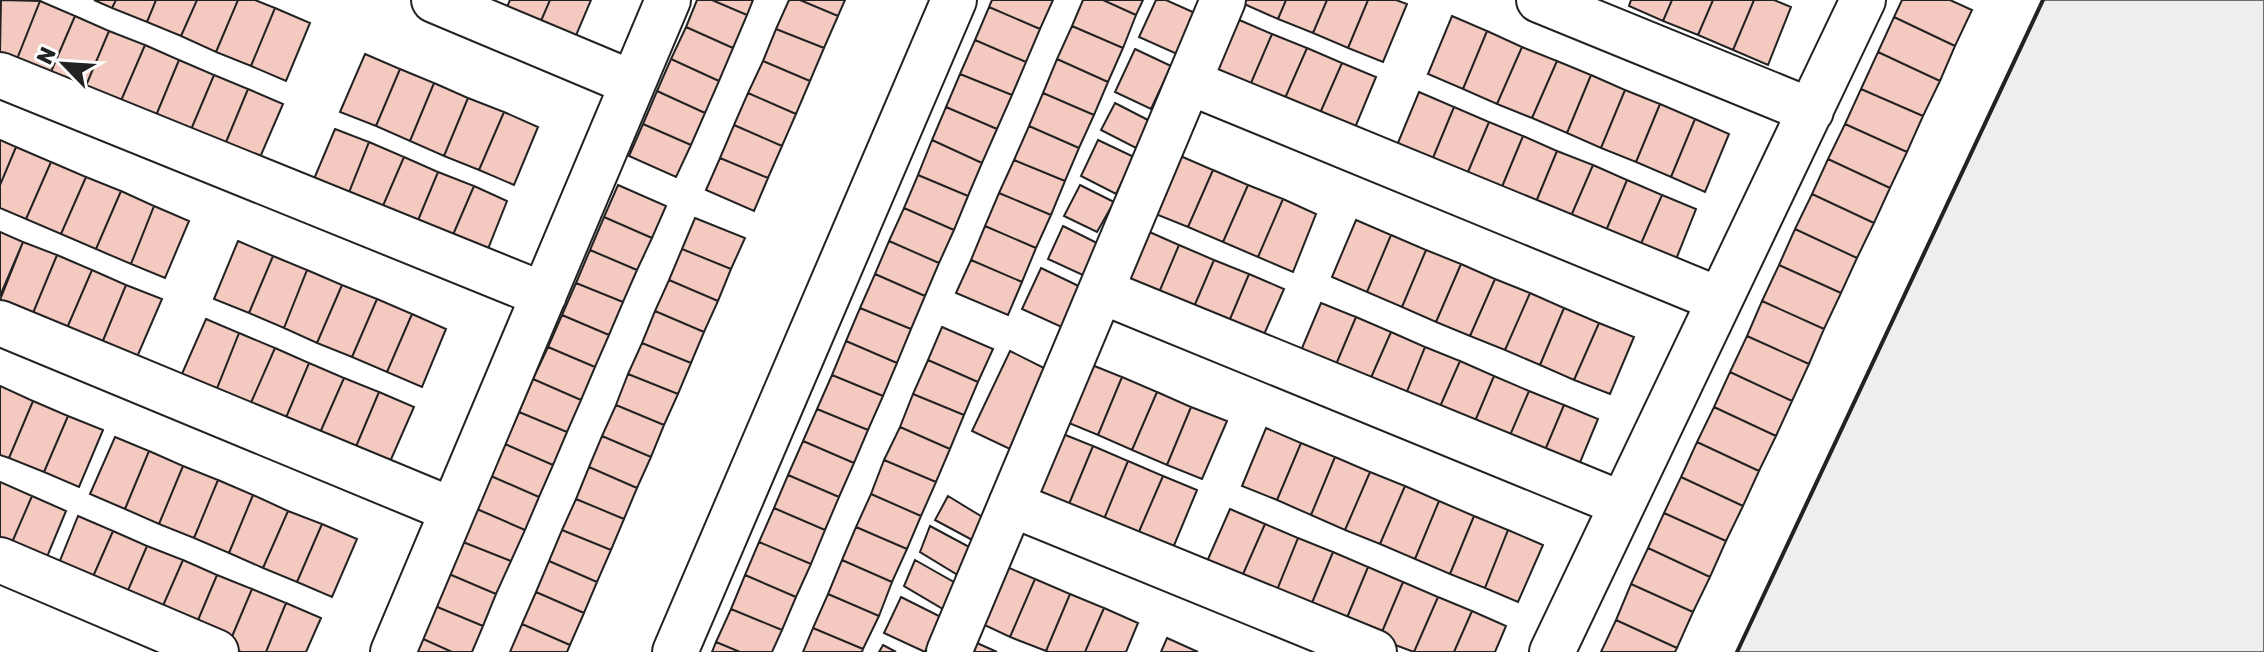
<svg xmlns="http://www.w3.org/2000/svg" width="2264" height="652" font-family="Rubik,sans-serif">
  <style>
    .green { fill: #eee; stroke: #6f6f6f; stroke-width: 2 }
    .building { fill: #f3c9c0; stroke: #222; stroke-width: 2 }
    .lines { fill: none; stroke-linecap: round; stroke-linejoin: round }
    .minor-casing { stroke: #222; stroke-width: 48 }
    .minor { stroke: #fff; stroke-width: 44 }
    .wall { stroke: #222; stroke-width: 4 }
  </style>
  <rect width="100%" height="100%" fill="#fff"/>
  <path class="green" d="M 2043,0 L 2264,0 L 2264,652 L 1737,652 Z"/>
  <path class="building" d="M 1,0 L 40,1 L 17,59 L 0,52 Z
    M 94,0 L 116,0 L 112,8 Z
    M 116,0 L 156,0 L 147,22 L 112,8 Z
    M 156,0 L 197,0 L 181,36 L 147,22 Z
    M 197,0 L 238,0 L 216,52 L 181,36 Z
    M 238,0 L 255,0 L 275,8 L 251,66 L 216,52 Z
    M 510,0 L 550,0 L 534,37 L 500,23 Z
    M 550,0 L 591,0 L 569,52 L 534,37 Z
    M 697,0 L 712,0 L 747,15 L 733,48 L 686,27 Z
    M 712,0 L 753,0 L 747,15 Z
    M 789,0 L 800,0 L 838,16 L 824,48 L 776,29 Z
    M 800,0 L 845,0 L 838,16 Z
    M 992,0 L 1053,0 L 1040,29 L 989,7 Z
    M 1083,0 L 1103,0 L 1136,15 L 1123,48 L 1072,26 Z
    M 1103,0 L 1143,0 L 1136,15 Z
    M 1156,0 L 1166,0 L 1195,13 L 1177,54 L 1139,37 Z
    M 1246,0 L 1286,0 L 1278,19 L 1244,4 Z
    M 1286,0 L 1327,0 L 1313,33 L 1278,19 Z
    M 1327,0 L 1368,0 L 1348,48 L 1313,33 Z
    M 1368,0 L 1396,0 L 1407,4 L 1383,62 L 1348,48 Z
    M 1631,0 L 1672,0 L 1663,21 L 1629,6 Z
    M 1672,0 L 1713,0 L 1698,35 L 1663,21 Z
    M 1713,0 L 1754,0 L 1733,50 L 1698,35 Z
    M 1754,0 L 1774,0 L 1791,7 L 1768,65 L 1733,50 Z
    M 1902,0 L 1950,0 L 1972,10 L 1955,46 L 1894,17 Z
    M 40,1 L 75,16 L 50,74 L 17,59 Z
    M 989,7 L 1040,29 L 1026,62 L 975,40 Z
    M 275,8 L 310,23 L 286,81 L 251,66 Z
    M 75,16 L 109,31 L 85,88 L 50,74 Z
    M 1452,16 L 1487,31 L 1463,89 L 1428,74 Z
    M 1894,17 L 1955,46 L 1940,81 L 1878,52 Z
    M 1237,19 L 1272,34 L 1248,90 L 1213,76 Z
    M 1072,26 L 1123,48 L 1108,82 L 1057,59 Z
    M 686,27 L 733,48 L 719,81 L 671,59 Z
    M 776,29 L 824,48 L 810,81 L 763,61 Z
    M 109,31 L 145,45 L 120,103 L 85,88 Z
    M 1487,31 L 1522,47 L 1497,104 L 1463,89 Z
    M 1272,34 L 1307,48 L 1282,105 L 1248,90 Z
    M 975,40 L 1026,62 L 1012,95 L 960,74 Z
    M 145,45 L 179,60 L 155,118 L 120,103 Z
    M 1522,47 L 1557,61 L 1532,118 L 1497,104 Z
    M 1307,48 L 1342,63 L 1317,120 L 1282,105 Z
    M 1135,49 L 1171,66 L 1151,109 L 1115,92 Z
    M 1878,52 L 1940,81 L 1923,116 L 1861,89 Z
    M 365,54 L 400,69 L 376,126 L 340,112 Z
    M 671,59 L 719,81 L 705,113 L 657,91 Z
    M 1057,59 L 1108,82 L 1094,115 L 1043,93 Z
    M 179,60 L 214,75 L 190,132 L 155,118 Z
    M 763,61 L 810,81 L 796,114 L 748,93 Z
    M 1557,61 L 1591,75 L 1567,133 L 1532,118 Z
    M 1342,63 L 1376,77 L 1352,135 L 1317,120 Z
    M 400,69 L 434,83 L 410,141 L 376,126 Z
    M 960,74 L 1012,95 L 997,129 L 946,107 Z
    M 214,75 L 248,89 L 224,147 L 190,132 Z
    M 1591,75 L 1625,90 L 1601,148 L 1567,133 Z
    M 434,83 L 468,98 L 444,156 L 410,141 Z
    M 248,89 L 283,104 L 258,162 L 224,147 Z
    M 1861,89 L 1923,116 L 1907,152 L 1845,124 Z
    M 1625,90 L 1660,104 L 1636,162 L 1601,148 Z
    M 657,91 L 705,113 L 691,145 L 643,124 Z
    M 1419,92 L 1454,107 L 1430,165 L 1395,150 Z
    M 748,93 L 796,114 L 782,146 L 734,125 Z
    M 1043,93 L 1094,115 L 1079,148 L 1029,126 Z
    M 468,98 L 504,112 L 479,170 L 444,156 Z
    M 1115,103 L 1150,121 L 1136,148 L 1101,130 Z
    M 1660,104 L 1695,119 L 1671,177 L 1636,162 Z
    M 946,107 L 997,129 L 982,163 L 932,140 Z
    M 1454,107 L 1489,122 L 1465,179 L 1430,165 Z
    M 504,112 L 538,127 L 514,185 L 479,170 Z
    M 1695,119 L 1729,134 L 1705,192 L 1671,177 Z
    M 1489,122 L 1523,136 L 1499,194 L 1465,179 Z
    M 643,124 L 691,145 L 676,177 L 629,156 Z
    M 1845,124 L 1907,152 L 1890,188 L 1828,159 Z
    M 734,125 L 782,146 L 768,178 L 720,158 Z
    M 1029,126 L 1079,148 L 1065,181 L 1014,160 Z
    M 335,129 L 369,142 L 346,200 L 311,186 Z
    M 1523,136 L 1557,151 L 1533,209 L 1499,194 Z
    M 0,140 L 16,147 L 0,185 Z
    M 932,140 L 982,163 L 968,196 L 918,175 Z
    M 1098,140 L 1134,157 L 1116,194 L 1081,176 Z
    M 369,142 L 404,157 L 379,215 L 346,200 Z
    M 16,147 L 51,162 L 26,219 L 0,208 L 0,185 Z
    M 1557,151 L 1593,165 L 1568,223 L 1533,209 Z
    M 1178,155 L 1213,170 L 1188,227 L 1153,213 Z
    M 404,157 L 438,172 L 414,230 L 379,215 Z
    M 720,158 L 768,178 L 754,211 L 706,190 Z
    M 1828,159 L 1890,188 L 1874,223 L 1812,194 Z
    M 1014,160 L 1065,181 L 1051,215 L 999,193 Z
    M 51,162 L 86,177 L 61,234 L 26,219 Z
    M 1593,165 L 1627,180 L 1603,238 L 1568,223 Z
    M 1213,170 L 1248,185 L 1223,242 L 1188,227 Z
    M 438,172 L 474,186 L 449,244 L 414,230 Z
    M 918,175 L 968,196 L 954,230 L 904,208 Z
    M 86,177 L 121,191 L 96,249 L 61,234 Z
    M 1627,180 L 1662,195 L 1637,253 L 1603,238 Z
    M 618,185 L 666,206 L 652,238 L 604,217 Z
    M 1080,185 L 1114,202 L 1097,232 L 1064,216 Z
    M 1248,185 L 1283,199 L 1258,257 L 1223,242 Z
    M 474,186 L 507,201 L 484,259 L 449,244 Z
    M 121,191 L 154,206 L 131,264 L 96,249 Z
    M 999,193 L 1051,215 L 1036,248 L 985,226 Z
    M 1812,194 L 1874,223 L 1857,258 L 1795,229 Z
    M 1662,195 L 1696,209 L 1673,267 L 1637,253 Z
    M 1283,199 L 1316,214 L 1293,272 L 1258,257 Z
    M 154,206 L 189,221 L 165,278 L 131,264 Z
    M 904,208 L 954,230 L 939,263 L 889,241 Z
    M 604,217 L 652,238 L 637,270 L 590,250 Z
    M 695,218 L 745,238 L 731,269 L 682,249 Z
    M 1356,220 L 1391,235 L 1367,292 L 1332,277 Z
    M 985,226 L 1036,248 L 1022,282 L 971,260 Z
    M 1063,226 L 1101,245 L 1087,277 L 1048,259 Z
    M 1795,229 L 1857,258 L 1841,293 L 1779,265 Z
    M 1145,230 L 1179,245 L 1155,302 L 1121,287 Z
    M 0,232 L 23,242 L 0,296 Z
    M 1391,235 L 1426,250 L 1402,307 L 1367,292 Z
    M 238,241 L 273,256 L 249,313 L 214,299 Z
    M 889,241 L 939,263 L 925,296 L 875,274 Z
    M 23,242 L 57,255 L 33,313 L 0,300 Z
    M 1179,245 L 1214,260 L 1190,316 L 1155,302 Z
    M 682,249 L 731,269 L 718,301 L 669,280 Z
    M 590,250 L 637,270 L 623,302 L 576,283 Z
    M 1426,250 L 1461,264 L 1436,322 L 1402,307 Z
    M 57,255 L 92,270 L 67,328 L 33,313 Z
    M 273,256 L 307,270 L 284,328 L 249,313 Z
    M 971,260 L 1022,282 L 1008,315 L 956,293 Z
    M 1214,260 L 1249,274 L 1225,331 L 1190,316 Z
    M 1461,264 L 1495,279 L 1470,336 L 1436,322 Z
    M 1779,265 L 1841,293 L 1824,329 L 1762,301 Z
    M 1041,268 L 1085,289 L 1066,329 L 1022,309 Z
    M 92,270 L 126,285 L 102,343 L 67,328 Z
    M 307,270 L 342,285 L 317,343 L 284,328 Z
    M 875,274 L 925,296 L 911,329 L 860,308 Z
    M 1249,274 L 1284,289 L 1259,346 L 1225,331 Z
    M 1495,279 L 1530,293 L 1505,350 L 1470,336 Z
    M 669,280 L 718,301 L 704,332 L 655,311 Z
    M 576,283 L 623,302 L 609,335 L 562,315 Z
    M 126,285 L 162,299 L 137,357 L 102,343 Z
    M 342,285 L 377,299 L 352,357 L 317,343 Z
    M 1530,293 L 1564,308 L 1540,365 L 1505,350 Z
    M 377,299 L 412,314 L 387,372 L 352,357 Z
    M 1762,301 L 1824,329 L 1809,364 L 1747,336 Z
    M 1321,303 L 1356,317 L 1332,374 L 1297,360 Z
    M 860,308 L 911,329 L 897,363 L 846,341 Z
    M 1564,308 L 1599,323 L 1574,380 L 1540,365 Z
    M 655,311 L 704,332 L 691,363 L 642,343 Z
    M 412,314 L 446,329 L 422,387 L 387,372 Z
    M 562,315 L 609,335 L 595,367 L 548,347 Z
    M 1356,317 L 1391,332 L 1366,389 L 1332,374 Z
    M 206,319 L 239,333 L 216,391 L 181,376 Z
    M 1599,323 L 1634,337 L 1610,394 L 1574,380 Z
    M 942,327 L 993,349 L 978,382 L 928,360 Z
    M 1391,332 L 1425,347 L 1402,404 L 1366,389 Z
    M 239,333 L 275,348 L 250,405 L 216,391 Z
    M 1747,336 L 1809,364 L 1792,401 L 1730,372 Z
    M 846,341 L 897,363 L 883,396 L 832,375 Z
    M 642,343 L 691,363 L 678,394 L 628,374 Z
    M 548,347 L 595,367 L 581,400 L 533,379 Z
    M 1425,347 L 1460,361 L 1435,418 L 1402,404 Z
    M 275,348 L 309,363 L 285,420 L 250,405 Z
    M 1010,351 L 1050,371 L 1014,451 L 972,431 Z
    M 928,360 L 978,382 L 964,415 L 913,394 Z
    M 1460,361 L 1494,376 L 1470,433 L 1435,418 Z
    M 309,363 L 344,378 L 319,435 L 285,420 Z
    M 1087,363 L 1122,377 L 1098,435 L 1064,421 Z
    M 1730,372 L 1792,401 L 1776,436 L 1714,407 Z
    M 628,374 L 678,394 L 664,425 L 616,405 Z
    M 832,375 L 883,396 L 868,430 L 817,409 Z
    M 1494,376 L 1529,391 L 1505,447 L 1470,433 Z
    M 1122,377 L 1157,392 L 1132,450 L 1098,435 Z
    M 344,378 L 379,392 L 355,449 L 319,435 Z
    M 533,379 L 581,400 L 567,432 L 519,412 Z
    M 0,386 L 33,401 L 9,458 L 0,455 Z
    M 1529,391 L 1564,405 L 1540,462 L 1505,447 Z
    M 379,392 L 414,407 L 389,464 L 355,449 Z
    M 1157,392 L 1191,407 L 1167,465 L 1132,450 Z
    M 913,394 L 964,415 L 950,449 L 900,427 Z
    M 33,401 L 68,416 L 44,472 L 9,458 Z
    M 616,405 L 664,425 L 651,457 L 602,436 Z
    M 1564,405 L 1598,419 L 1574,477 L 1540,462 Z
    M 1191,407 L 1227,421 L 1202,479 L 1167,465 Z
    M 1714,407 L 1776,436 L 1759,471 L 1697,442 Z
    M 817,409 L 868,430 L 854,463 L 803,441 Z
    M 519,412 L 567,432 L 553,465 L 505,444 Z
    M 68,416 L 103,430 L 79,487 L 44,472 Z
    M 900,427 L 950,449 L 936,482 L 884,460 Z
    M 1266,428 L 1301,443 L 1277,500 L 1242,486 Z
    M 1058,432 L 1093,446 L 1069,504 L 1034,489 Z
    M 602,436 L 651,457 L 637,488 L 589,467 Z
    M 115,437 L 149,451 L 125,509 L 90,494 Z
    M 803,441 L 854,463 L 839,497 L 788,475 Z
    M 1697,442 L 1759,471 L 1743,506 L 1681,477 Z
    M 1301,443 L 1335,457 L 1311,515 L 1277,500 Z
    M 505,444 L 553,465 L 539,497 L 491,476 Z
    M 1093,446 L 1128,461 L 1104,519 L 1069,504 Z
    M 149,451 L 183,466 L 159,524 L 125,509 Z
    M 1335,457 L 1370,472 L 1345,530 L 1311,515 Z
    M 884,460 L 936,482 L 921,516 L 871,494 Z
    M 1128,461 L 1163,476 L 1138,534 L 1104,519 Z
    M 183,466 L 218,480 L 194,538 L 159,524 Z
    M 589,467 L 637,488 L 624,519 L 576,499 Z
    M 1370,472 L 1405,486 L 1380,544 L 1345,530 Z
    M 788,475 L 839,497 L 825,530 L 774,508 Z
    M 491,476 L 539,497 L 525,530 L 477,509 Z
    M 1163,476 L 1197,490 L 1173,548 L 1138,534 Z
    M 1681,477 L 1743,506 L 1726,541 L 1664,513 Z
    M 218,480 L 253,495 L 229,553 L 194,538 Z
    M 0,482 L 32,496 L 7,554 L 0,550 Z
    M 1405,486 L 1439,501 L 1415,559 L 1380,544 Z
    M 871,494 L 921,516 L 907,549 L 856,527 Z
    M 253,495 L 288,511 L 263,568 L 229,553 Z
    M 32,496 L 66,511 L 42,569 L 7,554 Z
    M 948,496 L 984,518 L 976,542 L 935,520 Z
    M 576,499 L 624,519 L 611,550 L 562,530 Z
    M 1439,501 L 1474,516 L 1450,574 L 1415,559 Z
    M 774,508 L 825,530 L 811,564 L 759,542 Z
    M 477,509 L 525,530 L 511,561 L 463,542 Z
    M 1230,509 L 1265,524 L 1240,581 L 1205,566 Z
    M 288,511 L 322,524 L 297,582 L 263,568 Z
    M 1664,513 L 1726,541 L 1710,577 L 1648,548 Z
    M 78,516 L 113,531 L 88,588 L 55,573 Z
    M 1474,516 L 1508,530 L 1485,588 L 1450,574 Z
    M 322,524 L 357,539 L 332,597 L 297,582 Z
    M 1265,524 L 1298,538 L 1275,595 L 1240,581 Z
    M 930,526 L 973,549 L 961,577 L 920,552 Z
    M 856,527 L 907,549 L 892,582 L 842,560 Z
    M 562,530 L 611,550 L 597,582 L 549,561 Z
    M 1508,530 L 1543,545 L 1518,602 L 1485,588 Z
    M 113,531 L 147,546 L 123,602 L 88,588 Z
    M 1298,538 L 1333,552 L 1309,610 L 1275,595 Z
    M 463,542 L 511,561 L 496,594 L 449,574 Z
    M 759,542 L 811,564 L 796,597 L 745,575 Z
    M 147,546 L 183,560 L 158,617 L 123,602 Z
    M 1648,548 L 1710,577 L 1693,612 L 1631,584 Z
    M 1333,552 L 1368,567 L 1344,625 L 1309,610 Z
    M 183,560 L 217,575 L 193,632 L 158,617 Z
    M 842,560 L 892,582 L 879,616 L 828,594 Z
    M 915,560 L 959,585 L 948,612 L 904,586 Z
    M 549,561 L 597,582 L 584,613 L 536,592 Z
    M 1000,564 L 1035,579 L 1010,637 L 976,621 Z
    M 1368,567 L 1403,582 L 1379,639 L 1344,625 Z
    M 449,574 L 496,594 L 483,626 L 435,606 Z
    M 217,575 L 252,589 L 228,646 L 193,632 Z
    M 745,575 L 796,597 L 782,630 L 731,609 Z
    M 1035,579 L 1070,594 L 1046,651 L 1010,637 Z
    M 1403,582 L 1438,597 L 1414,652 L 1379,639 Z
    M 1631,584 L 1693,612 L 1677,648 L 1616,620 Z
    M 252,589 L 286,603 L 266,652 L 241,652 L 228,646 Z
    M 536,592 L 584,613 L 570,645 L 522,624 Z
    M 828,594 L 879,616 L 863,649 L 813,628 Z
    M 1070,594 L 1104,608 L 1085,652 L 1049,652 L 1046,651 Z
    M 901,597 L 941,617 L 925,652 L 884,633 Z
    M 1438,597 L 1472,611 L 1454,652 L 1414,652 Z
    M 286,603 L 321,618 L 306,652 L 266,652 Z
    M 435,606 L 483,626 L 472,652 L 452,652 L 421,638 Z
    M 1104,608 L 1138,623 L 1126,652 L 1085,652 Z
    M 731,609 L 782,630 L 772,652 L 740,652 L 716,642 Z
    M 1472,611 L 1506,626 L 1495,652 L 1454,652 Z
    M 1616,620 L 1677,648 L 1675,652 L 1601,652 Z
    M 522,624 L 570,645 L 567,652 L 510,652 Z
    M 813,628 L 863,649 L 862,652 L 803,652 Z
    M 421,638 L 452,652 L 415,652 Z
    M 1167,638 L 1198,652 L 1161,652 Z
    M 968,639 L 997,652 L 962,652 Z
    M 716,642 L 740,652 L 712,652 Z
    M 883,645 L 896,652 L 879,652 Z"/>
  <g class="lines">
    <defs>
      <path id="minor" d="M 434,0 L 632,83
        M 1539,0 L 1811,111
        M 0,75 L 544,295
        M 1189,82 L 1720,300
        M 1101,291 L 1622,504
        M 0,323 L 452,510
        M 1011,504 L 1374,652
        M 0,560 L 216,652
        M 393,652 L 668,0
        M 675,652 L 954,0
        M 949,652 L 1223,0
        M 1552,652 L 1863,0"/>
    </defs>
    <use href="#minor" class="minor-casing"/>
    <use href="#minor" class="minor"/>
    <path class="wall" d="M 1737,652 L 2043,0"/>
  </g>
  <g transform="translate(64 64) rotate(295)" stroke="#ffffff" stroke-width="6" paint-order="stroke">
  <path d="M0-6L14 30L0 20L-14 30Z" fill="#222222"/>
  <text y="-12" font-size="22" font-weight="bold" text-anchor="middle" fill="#222222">N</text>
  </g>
</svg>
